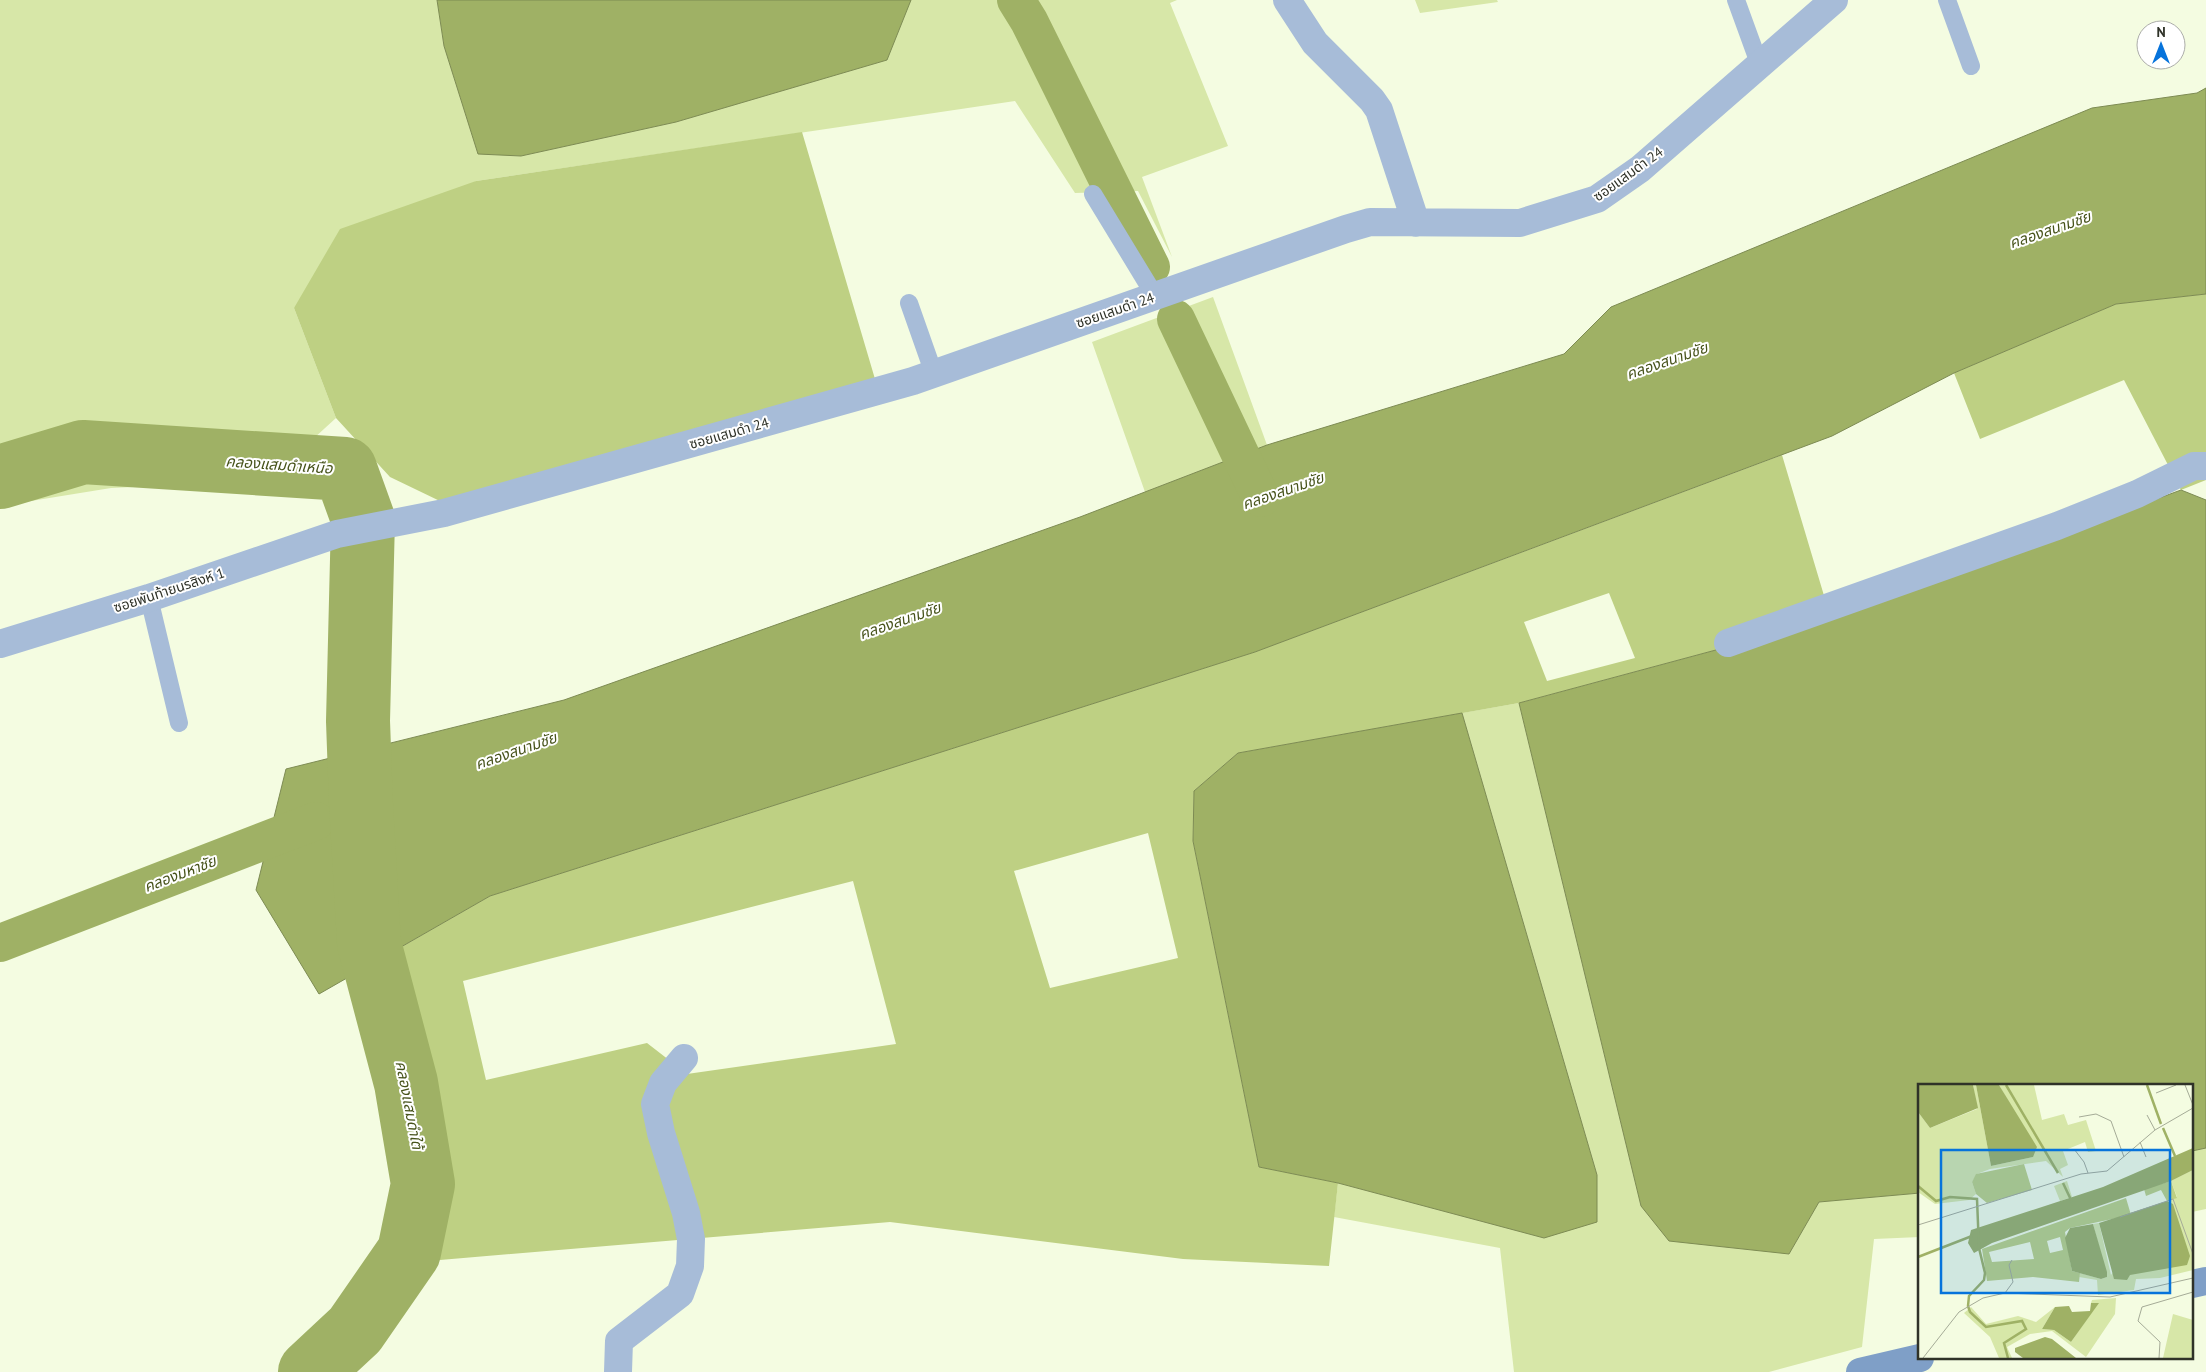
<svg xmlns="http://www.w3.org/2000/svg" width="2206" height="1372" font-family="'PT Sans','Noto Sans Thai',sans-serif">
  <style>
    .green { fill: #d7e7a8 }
    .forest { fill: #bed083; fill-rule: evenodd }
    .water { fill: #9fb165; stroke: #7d8b53 }
    .lines { fill: none; stroke-linecap: round; stroke-linejoin: round }
    .canal { stroke: #9fb165; stroke-width: 38 }
    .river { stroke: #9fb165; stroke-width: 64 }
    .lane { stroke: #a7bcd8; stroke-width: 18 }
    .street { stroke: #a7bcd8; stroke-width: 28 }
    .secondary { stroke: #7f9fc7; stroke-width: 28 }
    .labels { text-anchor: middle; stroke-width: 4; stroke-linejoin: round; paint-order: stroke }
    .street-label { font-size: 14px; fill: #2f3228; stroke: #fff }
    .water-label { font-size: 15px; font-style: italic; fill: #47531b; stroke: #fff }
    .inset-river { fill: none; stroke: #9fb165; stroke-width: 2.5 }
    .inset-road { fill: none; stroke: #a5ab97; stroke-width: 1 }
    .view { fill: #0673db; fill-opacity: 0.15; stroke: #0673db; stroke-width: 2.5 }
    .inset-edge { fill: none; stroke: #2f3228; stroke-width: 2.5 }
  </style>
  <rect width="100%" height="100%" fill="#f4fce1"/>
  <path class="green" d="M 0,0 L 437,0 L 444,46 L 478,153 L 521,156 L 676,122 L 887,60 L 911,0 L 1177,0 L 1170,3 L 1228,146 L 1142,177 L 1172,257 L 1138,191 L 1075,193 L 1015,101 L 476,181 L 294,308 L 336,418 L 267,481 L 111,488 L 0,506 Z
    M 1415,0 L 1497,0 L 1498,2 L 1420,13 Z
    M 1213,297 L 1267,445 L 1145,492 L 1092,342 Z
    M 1519,703 L 1641,1206 L 1789,1254 L 1819,1202 L 1920,1193 L 1920,1237 L 1874,1239 L 1862,1347 L 1769,1372 L 1514,1372 L 1500,1248 L 1334,1217 L 1338,1183 L 1544,1238 L 1597,1175 L 1462,713 Z
    M 2206,1148 L 2206,1209 L 2192,1212 L 2192,1151 Z"/>
  <path class="forest" d="M 802,132 L 875,379 L 444,503 L 390,477 L 336,418 L 294,308 L 340,229 L 476,181 Z
    M 2206,294 L 2206,480 L 2181,490 L 2124,380 L 1980,439 L 1954,373 L 2116,304 Z
    M 1782,455 L 1831,619 L 1519,703 L 1238,753 L 1194,791 L 1193,841 L 1259,1167 L 1338,1183 L 1329,1266 L 1183,1259 L 890,1222 L 440,1260 L 441,1107 L 396,950 L 490,896 L 1255,652 ZM 1609,593 L 1635,658 L 1547,681 L 1524,622 ZM 1148,833 L 1178,958 L 1050,988 L 1014,871 ZM 853,881 L 896,1044 L 687,1074 L 647,1043 L 486,1080 L 463,981 Z"/>
  <path class="water" d="M 437,0 L 911,0 L 887,60 L 676,122 L 521,156 L 478,154 L 444,46 Z
    M 2206,88 L 2206,294 L 2116,304 L 1954,373 L 1832,436 L 1255,652 L 490,896 L 319,994 L 256,890 L 286,769 L 564,700 L 1080,517 L 1267,445 L 1564,354 L 1611,307 L 2092,108 L 2197,93 Z
    M 2181,490 L 2206,500 L 2206,1148 L 2192,1151 L 2192,1086 L 1920,1086 L 1920,1193 L 1819,1202 L 1789,1254 L 1669,1241 L 1641,1206 L 1519,703 L 1831,619 Z
    M 1462,713 L 1597,1175 L 1597,1222 L 1544,1238 L 1338,1183 L 1259,1167 L 1193,841 L 1194,791 L 1238,753 Z"/>
  <g class="lines">
    <path class="canal" d="M 1016,0 L 1029,21 L 1151,267
      M 1176,319 L 1261,498
      M 0,943 L 316,821"/>
    <path class="river" d="M 0,477 L 83,452 L 345,469 L 363,519 L 358,721 L 361,804 L 369,943 L 406,1083 L 423,1184 L 409,1252 L 355,1330 L 310,1372"/>
    <path class="lane" d="M 1736,0 L 1760,66
      M 1947,0 L 1971,66
      M 1093,194 L 1155,296
      M 909,303 L 934,374
      M 149,598 L 179,723"/>
    <path class="street" d="M 1287,0 L 1315,43 L 1372,100 L 1379,110 L 1416,223
      M 1728,643 L 2057,526 L 2137,494 L 2194,466 L 2206,466
      M 0,644 L 149,598 L 337,534 L 444,513 L 913,381 L 1346,229 L 1370,222 L 1520,223 L 1597,199 L 1640,169 L 1834,0
      M 618,1372 L 619,1341 L 680,1294 L 690,1266 L 691,1239 L 686,1213 L 661,1133 L 655,1104 L 663,1083 L 684,1058"/>
    <path class="secondary" d="M 2192,1284 L 2206,1281
      M 1860,1372 L 1920,1358"/>
  </g>
  <g class="labels">
    <g class="street-label">
      <text transform="translate(1628 174) rotate(-36)" y="5">ซอยแสมดำ 24</text>
      <text transform="translate(1115 310) rotate(-19)" y="5">ซอยแสมดำ 24</text>
      <text transform="translate(729 433) rotate(-16)" y="5">ซอยแสมดำ 24</text>
      <text transform="translate(169 590) rotate(-18)" y="5">ซอยพันท้ายนรสิงห์ 1</text>
    </g>
    <g class="water-label">
      <text transform="translate(2050 230) rotate(-19)" y="5">คลองสนามชัย</text>
      <text transform="translate(1667 361) rotate(-19)" y="5">คลองสนามชัย</text>
      <text transform="translate(279 465) rotate(4)" y="5">คลองแสมดำเหนือ</text>
      <text transform="translate(1283 491) rotate(-19)" y="5">คลองสนามชัย</text>
      <text transform="translate(900 621) rotate(-19)" y="5">คลองสนามชัย</text>
      <text transform="translate(516 751) rotate(-19)" y="5">คลองสนามชัย</text>
      <text transform="translate(180 874) rotate(-21)" y="5">คลองมหาชัย</text>
      <text transform="translate(409 1105) rotate(79)" y="5">คลองแสมดำใต้</text>
    </g>
  </g>
  <g transform="translate(1918 1084)">
    <rect width="275" height="275" fill="#f4fce1"/>
    <path d="M 55,1 L 58,1 L 73,82 L 115,73 L 97,29 L 81,1 L 116,1 L 124,36 L 146,30 L 150,41 L 168,36 L 178,67 L 170,68 L 167,58 L 145,67 L 150,81 L 142,85 L 145,93 L 128,77 L 72,85 L 59,90 L 54,98 L 58,110 L 51,116 L 17,120 L 0,108 L 0,28 L 12,44 L 59,25 ZM 275,86 L 275,186 L 242,194 L 218,195 L 216,206 L 180,211 L 179,196 L 161,193 L 162,189 L 183,195 L 189,193 L 175,140 L 181,139 L 193,191 L 249,117 L 259,113 L 253,97 ZM 149,97 L 154,113 L 142,117 L 136,102 ZM 198,214 L 197,230 L 168,273 L 134,247 L 112,250 L 89,263 L 94,274 L 81,274 L 72,253 L 46,229 L 53,223 L 68,240 L 100,232 L 118,238 L 137,223 L 124,245 L 136,246 L 153,258 L 180,219 L 173,219 L 174,216 ZM 255,230 L 275,236 L 275,274 L 245,274 Z" fill="#d7e7a8"/>
    <path d="M 106,80 L 114,106 L 69,119 L 58,110 L 54,98 L 58,90 ZM 253,97 L 259,114 L 249,117 L 243,106 L 228,112 L 226,105 ZM 208,114 L 213,131 L 152,144 L 147,148 L 154,187 L 162,189 L 161,198 L 115,193 L 69,197 L 64,165 ZM 142,153 L 145,166 L 132,169 L 129,157 ZM 112,158 L 116,175 L 74,178 L 71,168 Z" fill="#bed083" fill-rule="evenodd"/>
    <path d="M 0,1 L 55,1 L 60,24 L 12,44 L 0,28 ZM 58,1 L 81,1 L 119,63 L 115,73 L 73,82 ZM 275,64 L 275,86 L 253,97 L 74,159 L 56,169 L 50,159 L 53,146 L 185,103 ZM 249,117 L 255,120 L 272,172 L 269,181 L 212,191 L 209,196 L 196,195 L 181,139 ZM 175,140 L 189,188 L 189,193 L 183,195 L 154,187 L 147,154 L 152,144 ZM 173,219 L 181,219 L 153,258 L 136,246 L 124,245 L 137,223 L 151,222 L 154,228 L 172,227 ZM 127,253 L 134,255 L 158,274 L 105,274 L 97,268 L 97,264 Z" fill="#9fb165"/>
    <path class="inset-river" d="M 88,1 L 140,89M 229,1 L 243,40M 245,44 L 257,72M 145,99 L 154,118M 0,102 L 18,117 L 32,113 L 59,115 L 61,164 L 67,189 L 66,196 L 51,212 L 50,222 L 52,228 L 68,243 L 104,237 L 108,245 L 86,259 L 90,274M 0,173 L 54,152"/>
    <path class="inset-road" d="M 267,1 L 275,21M 238,9 L 258,1M 229,31 L 237,46M 161,33 L 178,30 L 193,37 L 206,73M 222,58 L 228,73M 156,65 L 166,78 L 170,89M 202,133 L 255,115 L 275,170M 0,141 L 163,90 L 189,87 L 237,46 L 275,24M 87,209 L 95,198 L 91,181 L 94,176M 5,274 L 41,228 L 65,214 L 87,209 L 192,213 L 275,194M 241,274 L 242,258 L 220,237 L 224,223 L 275,208"/>
    <path class="view" d="M 23,66 L 252,66 L 252,209 L 23,209 Z"/>
    <rect width="275" height="275" class="inset-edge"/>
  </g>
  <g transform="translate(2161 45)"><circle r="24" fill="#ffffff" stroke="#acada9"/>
  <path d="M0-4L9 19L0 12L-9 19Z" fill="#0673db"/>
  <text y="-8" font-size="14" font-weight="bold" text-anchor="middle" fill="#2f3228">N</text>
  </g>
</svg>
